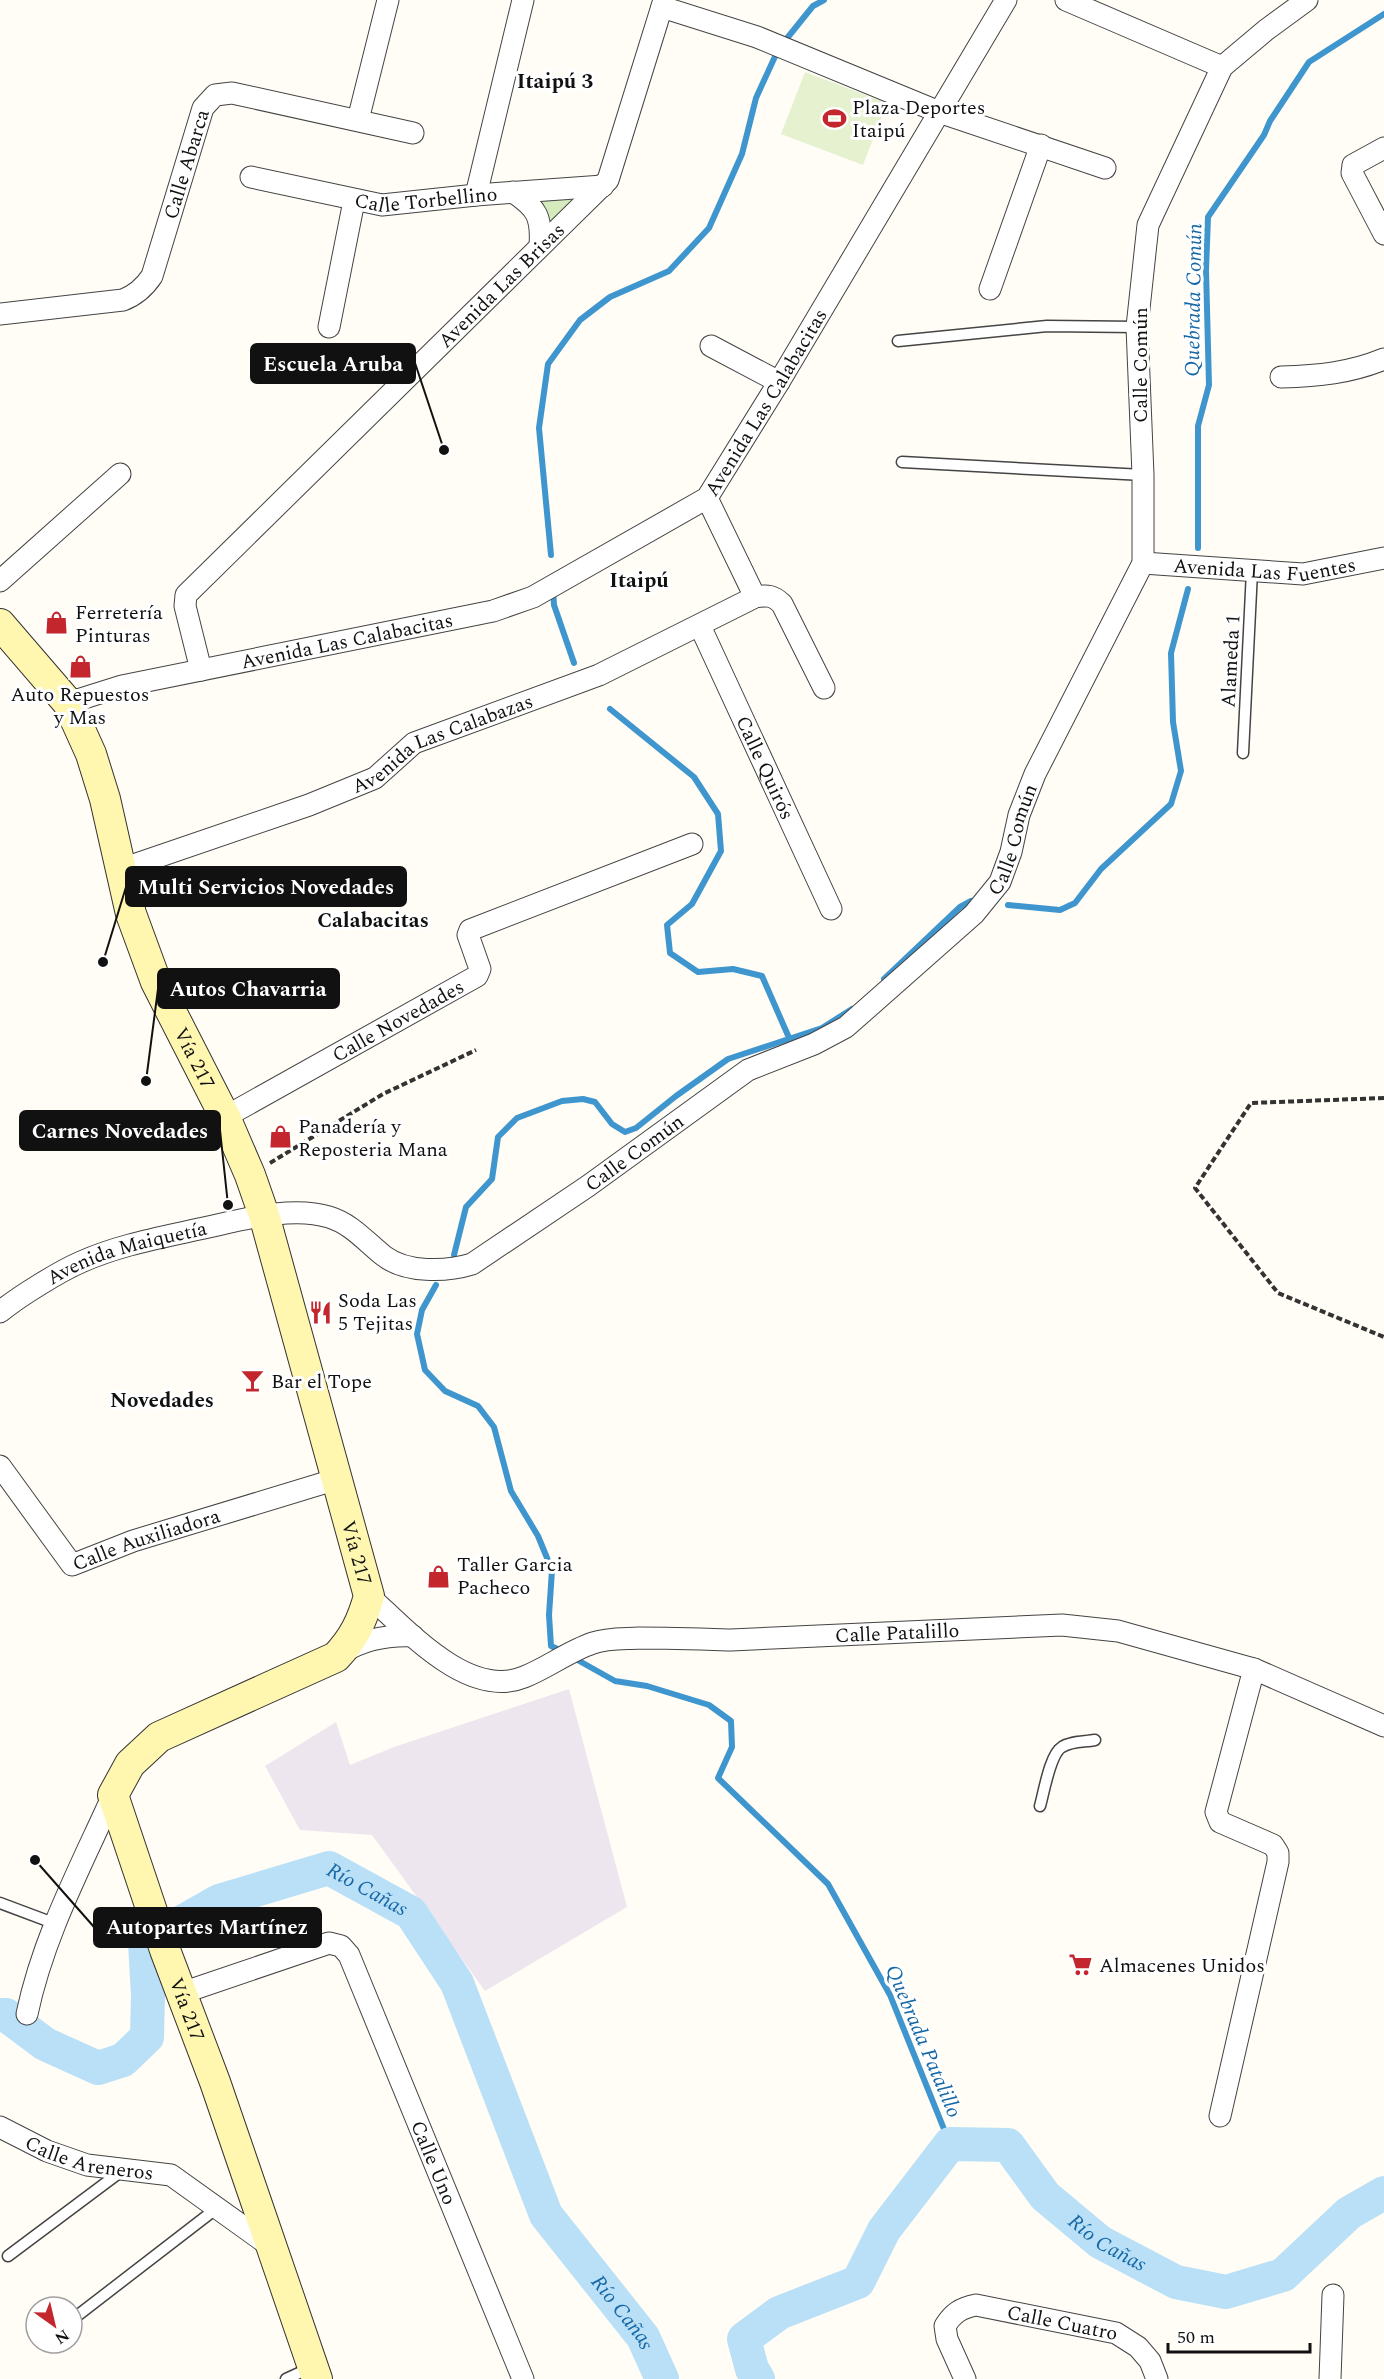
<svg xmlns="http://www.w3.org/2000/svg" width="1384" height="2379" font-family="Spectral,serif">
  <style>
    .industrial { fill: #eee6ef }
    .green { fill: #d5ebbd }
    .pitch { fill: #e6f2cf }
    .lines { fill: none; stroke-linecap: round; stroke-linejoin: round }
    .stream { stroke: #3f96cf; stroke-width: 6 }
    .river { stroke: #b9e0f7; stroke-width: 34 }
    .service-casing { stroke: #444; stroke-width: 13 }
    .minor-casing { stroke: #444; stroke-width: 23 }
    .secondary-casing { stroke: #333; stroke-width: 32 }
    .path { stroke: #333; stroke-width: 4; stroke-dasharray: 6 3; stroke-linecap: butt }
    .service { stroke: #fff; stroke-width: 10 }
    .minor { stroke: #fff; stroke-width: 21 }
    .secondary { stroke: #fff6b0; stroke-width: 30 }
    .labels { text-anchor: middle; stroke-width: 6; stroke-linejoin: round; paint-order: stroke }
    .poi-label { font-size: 20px; fill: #111; stroke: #fff; text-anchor: start }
    .street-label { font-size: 20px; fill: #111; stroke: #fff }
    .neighbourhood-label { font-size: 21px; font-weight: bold; fill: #111; stroke: #fff }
    .water-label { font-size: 21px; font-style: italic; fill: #1768a6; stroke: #fff }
    .leader { fill: none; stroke: #111; stroke-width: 2 }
    .callout-dot { fill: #111; stroke: #fff; stroke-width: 2 }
    .callout { fill: #111; stroke: #111; stroke-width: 2 }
    .callout-label { font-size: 21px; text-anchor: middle; font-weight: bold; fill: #fff }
  </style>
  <rect width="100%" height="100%" fill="#fffdf5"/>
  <path class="industrial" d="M 569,1689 L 627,1907 L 485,1991 L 372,1835 L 300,1830 L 265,1766 L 336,1722 L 350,1765 L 394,1747 Z"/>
  <path class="green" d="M 582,192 L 547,226 L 546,208 L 539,199 Z"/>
  <path class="pitch" d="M 805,72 L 887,103 L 863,165 L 781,134 Z"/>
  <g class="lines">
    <path class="stream" d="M 784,42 L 813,6 L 824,0
      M 1198,548 L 1198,426 L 1209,385 L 1206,270 L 1208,217 L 1264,135 L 1270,121 L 1309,62 L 1384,14
      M 551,555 L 539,428 L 548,364 L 580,320 L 610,297 L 669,271 L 709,228 L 742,154 L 756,98 L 778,50
      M 553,590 L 554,605 L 574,663
      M 610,709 L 694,777 L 718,814 L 721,851 L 692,904 L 667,925 L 670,953 L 698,972 L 733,969 L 762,976 L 790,1040
      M 1008,905 L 1060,910 L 1075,903 L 1101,869 L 1171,804 L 1181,771 L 1173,722 L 1171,653 L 1188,589
      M 884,979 L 960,907 L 971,901
      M 454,1255 L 466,1207 L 492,1179 L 498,1137 L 517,1118 L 562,1101 L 583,1099 L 595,1102 L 612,1124 L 625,1132 L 636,1128 L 676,1096 L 728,1059 L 822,1028 L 852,1009
      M 436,1285 L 422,1310 L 417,1334 L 425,1370 L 445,1391 L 478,1406 L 494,1427 L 511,1491 L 538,1536 L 552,1570 L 549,1615 L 551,1646 L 562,1651
      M 574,1658 L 615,1681 L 647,1686 L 709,1705 L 731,1721 L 732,1747 L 718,1778 L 828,1884 L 890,1995 L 950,2144"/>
    <g class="river">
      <path id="s1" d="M 0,2015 L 6,2015 L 45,2044 L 98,2068 L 123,2060 L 147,2037 L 148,1995 L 145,1943 L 219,1901 L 329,1868 L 411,1913 L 457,1983 L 546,2215 L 643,2337 L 662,2379"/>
      <path id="s2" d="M 758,2379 L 752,2369 L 744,2339 L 779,2313 L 858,2282 L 884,2230 L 950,2144 L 1008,2145 L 1045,2196 L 1100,2242 L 1176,2282 L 1226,2292 L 1283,2275 L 1349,2213 L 1384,2193"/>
    </g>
    <defs>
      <path id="service" d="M 898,341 L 1047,326 L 1137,327
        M 902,462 L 1143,475
        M 1243,753 L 1252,571
        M 1040,1806 C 1044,1792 1050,1754 1062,1747 C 1071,1741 1084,1742 1095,1740
        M 0,1903 L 56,1924
        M 8,2256 L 123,2170
        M 73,2319 L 217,2208
        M 286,2379 L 310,2368"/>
      <g id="minor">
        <path d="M 1066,0 L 1222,67"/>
        <path d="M 662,7 L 757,37 L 939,112 L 1105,168"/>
        <path d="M 358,120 L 388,0"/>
        <path d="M 1384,148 L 1353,165 L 1352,173 L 1384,234"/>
        <path id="s3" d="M 251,177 L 382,205 L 476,195 L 603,186"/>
        <path d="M 513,192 C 537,208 542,217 540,246"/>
        <path d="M 476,195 L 523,0"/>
        <path d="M 990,289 L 1041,145"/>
        <path id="s4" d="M 0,314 L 123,300 C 136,295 144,288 152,276 L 203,108 L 215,95 L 232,93 L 413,133"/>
        <path d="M 329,327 L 354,201"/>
        <path d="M 711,346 L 779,382"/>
        <path d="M 1281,377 C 1318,376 1350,373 1384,359"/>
        <path d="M 707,498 L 755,597"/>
        <path id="s5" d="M 1143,563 L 1303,574 L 1384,558"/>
        <path d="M 0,581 L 120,474"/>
        <path id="s6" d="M 700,626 L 831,909"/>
        <path id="s7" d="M 201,670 L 185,606 L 186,595 L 608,180 L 664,0"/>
        <path id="s8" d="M 68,703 L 122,686 L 493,611 L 533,597 L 707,498 L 779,382 L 1006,0"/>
        <path id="s9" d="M 122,869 L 309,805 L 375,778 L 414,743 L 599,675 L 755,597 C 767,595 773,595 782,604 L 824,688"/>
        <path id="s10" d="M 225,1117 L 477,976 L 480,969 L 468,935 L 470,930 L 692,844"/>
        <path id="s11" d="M 0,1312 C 18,1297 60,1271 81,1262 C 119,1245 159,1238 199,1229 C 238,1221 290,1205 329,1217 C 352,1224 366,1242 384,1256 C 406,1273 446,1272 472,1264 L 588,1186 L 748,1070 L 814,1044 L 846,1027 L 974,914 L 1000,882 L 1011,852 L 1019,815 L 1035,774 L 1143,563 L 1143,475 L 1137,327 L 1148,225 L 1222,67 L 1266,30 L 1307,0"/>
        <path id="s12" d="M 0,1466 L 72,1565 L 133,1541 L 337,1479"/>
        <path id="s13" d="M 369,1596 C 406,1629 468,1700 524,1677 C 547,1668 569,1651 593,1643 C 607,1638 624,1639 639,1638 C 670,1638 700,1639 731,1640 L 1062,1625 L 1118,1631 L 1254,1669 L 1384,1726"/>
        <path d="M 342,1653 C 364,1639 388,1635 413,1636"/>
        <path id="s14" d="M 182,1993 L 329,1943 L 341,1946 L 349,1955 L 523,2379"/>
        <path d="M 27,2014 C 43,1937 81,1866 113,1795"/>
        <path d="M 1220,2116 L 1278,1862 L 1278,1853 L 1273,1845 L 1220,1822 L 1216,1812 L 1254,1669"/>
        <path id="s15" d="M 0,2127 L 47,2151 L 87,2165 L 171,2175 L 270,2246"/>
        <path id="s16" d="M 965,2379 L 947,2339 L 945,2326 C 953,2313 961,2308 976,2305 L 1116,2333 L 1138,2347 L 1150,2361 L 1157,2379"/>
        <path d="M 1330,2379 L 1333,2295"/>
      </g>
      <g id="secondary">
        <path id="s17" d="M 0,624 L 68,703 L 91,754 L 105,799 L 131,914 L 156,982 L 225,1117 L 250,1175 L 264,1215 L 369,1596 C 362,1621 354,1638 336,1657 L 159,1737 L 130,1764 L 113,1795 L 165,1950 L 215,2082 L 317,2379"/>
      </g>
    </defs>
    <use href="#service" class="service-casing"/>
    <use href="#minor" class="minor-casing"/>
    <use href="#secondary" class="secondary-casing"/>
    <path class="path" d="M 1384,1098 L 1251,1103 L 1195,1188 L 1278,1293 L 1384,1337
      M 270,1163 L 383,1094 L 476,1050"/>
    <use href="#service" class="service"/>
    <use href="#minor" class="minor"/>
    <use href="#secondary" class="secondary"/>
  </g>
  <defs>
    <symbol id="stadium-bare" viewBox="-9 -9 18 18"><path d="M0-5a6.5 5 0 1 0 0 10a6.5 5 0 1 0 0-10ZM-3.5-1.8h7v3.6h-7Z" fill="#c4262e" stroke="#fff" stroke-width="2.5" paint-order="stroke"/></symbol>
    <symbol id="shop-bare" viewBox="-9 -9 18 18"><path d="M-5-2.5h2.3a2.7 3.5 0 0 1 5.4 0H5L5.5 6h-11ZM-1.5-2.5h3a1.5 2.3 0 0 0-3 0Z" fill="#c4262e" stroke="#fff" stroke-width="2.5" paint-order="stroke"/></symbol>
    <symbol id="restaurant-bare" viewBox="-9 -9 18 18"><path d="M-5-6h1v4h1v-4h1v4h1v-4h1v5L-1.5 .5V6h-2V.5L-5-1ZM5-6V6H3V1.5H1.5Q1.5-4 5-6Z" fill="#c4262e" stroke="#fff" stroke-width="2.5" paint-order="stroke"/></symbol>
    <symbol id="bar-bare" viewBox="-9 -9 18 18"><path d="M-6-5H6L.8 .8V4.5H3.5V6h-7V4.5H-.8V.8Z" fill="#c4262e" stroke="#fff" stroke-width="2.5" paint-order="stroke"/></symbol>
    <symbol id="supermarket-bare" viewBox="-9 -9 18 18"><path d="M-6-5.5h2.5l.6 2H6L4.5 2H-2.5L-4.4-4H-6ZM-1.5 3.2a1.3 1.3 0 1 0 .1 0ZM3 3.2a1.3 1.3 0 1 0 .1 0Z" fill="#c4262e" stroke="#fff" stroke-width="2.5" paint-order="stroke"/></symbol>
  </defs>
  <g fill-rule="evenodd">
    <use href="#stadium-bare" x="818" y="102" width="33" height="33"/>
    <use href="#shop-bare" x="40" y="606" width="33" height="33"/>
    <use href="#shop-bare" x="64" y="650" width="33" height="33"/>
    <use href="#shop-bare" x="264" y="1120" width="33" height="33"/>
    <use href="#restaurant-bare" x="304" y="1296" width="33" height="33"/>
    <use href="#bar-bare" x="236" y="1364" width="33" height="33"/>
    <use href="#shop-bare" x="422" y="1560" width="33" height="33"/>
    <use href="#supermarket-bare" x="1064" y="1948" width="33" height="33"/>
  </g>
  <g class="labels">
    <g class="poi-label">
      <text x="852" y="114">Plaza Deportes<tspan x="852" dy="23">Itaipú</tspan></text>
      <text x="75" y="619">Ferretería<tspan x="75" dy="23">Pinturas</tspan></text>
      <text x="80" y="701" text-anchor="middle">Auto Repuestos<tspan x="80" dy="23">y Mas</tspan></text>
      <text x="298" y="1133">Panadería y<tspan x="298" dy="23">Reposteria Mana</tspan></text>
      <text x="338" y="1307">Soda Las<tspan x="338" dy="23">5 Tejitas</tspan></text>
      <text x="271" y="1388">Bar el Tope</text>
      <text x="457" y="1571">Taller Garcia<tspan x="457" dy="23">Pacheco</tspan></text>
      <text x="1099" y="1972">Almacenes Unidos</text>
    </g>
    <g class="street-label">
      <text dy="7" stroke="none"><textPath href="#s4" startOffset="279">Calle Abarca</textPath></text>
      <text dy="7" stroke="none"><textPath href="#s3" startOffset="178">Calle Torbellino</textPath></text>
      <text dy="7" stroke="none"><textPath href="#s7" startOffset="519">Avenida Las Brisas</textPath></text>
      <text transform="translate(1140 365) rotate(-90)" y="7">Calle Común</text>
      <text dy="7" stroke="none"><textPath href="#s8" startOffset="790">Avenida Las Calabacitas</textPath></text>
      <text dy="7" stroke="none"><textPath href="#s5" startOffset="122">Avenida Las Fuentes</textPath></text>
      <text dy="7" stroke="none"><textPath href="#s8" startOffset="286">Avenida Las Calabacitas</textPath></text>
      <text transform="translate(1230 661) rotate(-87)" y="7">Alameda 1</text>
      <text dy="7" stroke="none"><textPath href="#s9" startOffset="346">Avenida Las Calabazas</textPath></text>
      <text dy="7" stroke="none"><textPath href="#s6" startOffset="156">Calle Quirós</textPath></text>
      <text dy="7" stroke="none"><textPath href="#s11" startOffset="1210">Calle Común</textPath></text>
      <text dy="7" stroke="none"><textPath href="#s10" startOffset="198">Calle Novedades</textPath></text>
      <text dy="7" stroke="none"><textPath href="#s17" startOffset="483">Vía 217</textPath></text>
      <text dy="7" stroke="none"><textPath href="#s11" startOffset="706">Calle Común</textPath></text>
      <text dy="7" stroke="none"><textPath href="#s11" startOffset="142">Avenida Maiquetía</textPath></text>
      <text dy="7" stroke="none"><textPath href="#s12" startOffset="201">Calle Auxiliadora</textPath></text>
      <text dy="7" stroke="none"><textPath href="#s17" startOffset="1005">Vía 217</textPath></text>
      <text dy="7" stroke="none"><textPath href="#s13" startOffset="566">Calle Patalillo</textPath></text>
      <text dy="7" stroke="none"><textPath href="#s17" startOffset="1616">Vía 217</textPath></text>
      <text dy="7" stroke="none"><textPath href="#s15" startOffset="96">Calle Areneros</textPath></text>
      <text dy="7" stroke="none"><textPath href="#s14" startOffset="404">Calle Uno</textPath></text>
      <text dy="7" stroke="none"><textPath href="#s16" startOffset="184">Calle Cuatro</textPath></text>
    </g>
    <g class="neighbourhood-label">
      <text x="555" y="88">Itaipú 3</text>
      <text x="639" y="587">Itaipú</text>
      <text x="373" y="927">Calabacitas</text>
      <text x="162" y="1407">Novedades</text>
    </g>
    <g class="water-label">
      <text transform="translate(1193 300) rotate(-89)" y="7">Quebrada Común</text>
      <text dy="7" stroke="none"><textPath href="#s1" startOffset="510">Río Cañas</textPath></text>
      <text transform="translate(924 2041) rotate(67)" y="7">Quebrada Patalillo</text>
      <text dy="7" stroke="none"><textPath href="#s2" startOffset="537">Río Cañas</textPath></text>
      <text dy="7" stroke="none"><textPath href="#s1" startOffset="1016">Río Cañas</textPath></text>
    </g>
  </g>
  <path class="leader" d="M444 450L415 363M103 962L126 887M146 1081L158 989M228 1205L220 1130M35 1860L94 1927"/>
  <g class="callout-dot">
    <circle cx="444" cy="450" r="6"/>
    <circle cx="103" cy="962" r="6"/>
    <circle cx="146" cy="1081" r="6"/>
    <circle cx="228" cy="1205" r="6"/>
    <circle cx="35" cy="1860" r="6"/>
  </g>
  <g class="callout">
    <rect x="251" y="344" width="164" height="39" rx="6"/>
    <rect x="126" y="867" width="280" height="39" rx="6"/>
    <rect x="158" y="969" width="181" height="39" rx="6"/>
    <rect x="20" y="1111" width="200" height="39" rx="6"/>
    <rect x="94" y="1908" width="227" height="39" rx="6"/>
  </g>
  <g class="callout-label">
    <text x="333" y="371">Escuela Aruba</text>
    <text x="266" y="894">Multi Servicios Novedades</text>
    <text x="248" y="996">Autos Chavarria</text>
    <text x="120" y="1138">Carnes Novedades</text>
    <text x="207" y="1934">Autopartes Martínez</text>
  </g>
  <g transform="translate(54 2325) rotate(146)"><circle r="28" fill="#ffffff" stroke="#a0a0a0" stroke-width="1.5"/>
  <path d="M0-4.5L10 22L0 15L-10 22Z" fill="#c4262e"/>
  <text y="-9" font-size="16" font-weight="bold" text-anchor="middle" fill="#111111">N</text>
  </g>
  <path d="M1168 2343v9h142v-9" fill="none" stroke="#111111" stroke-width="3"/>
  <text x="1177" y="2343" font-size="18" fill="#111111" stroke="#ffffff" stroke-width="4.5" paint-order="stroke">50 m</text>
</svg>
